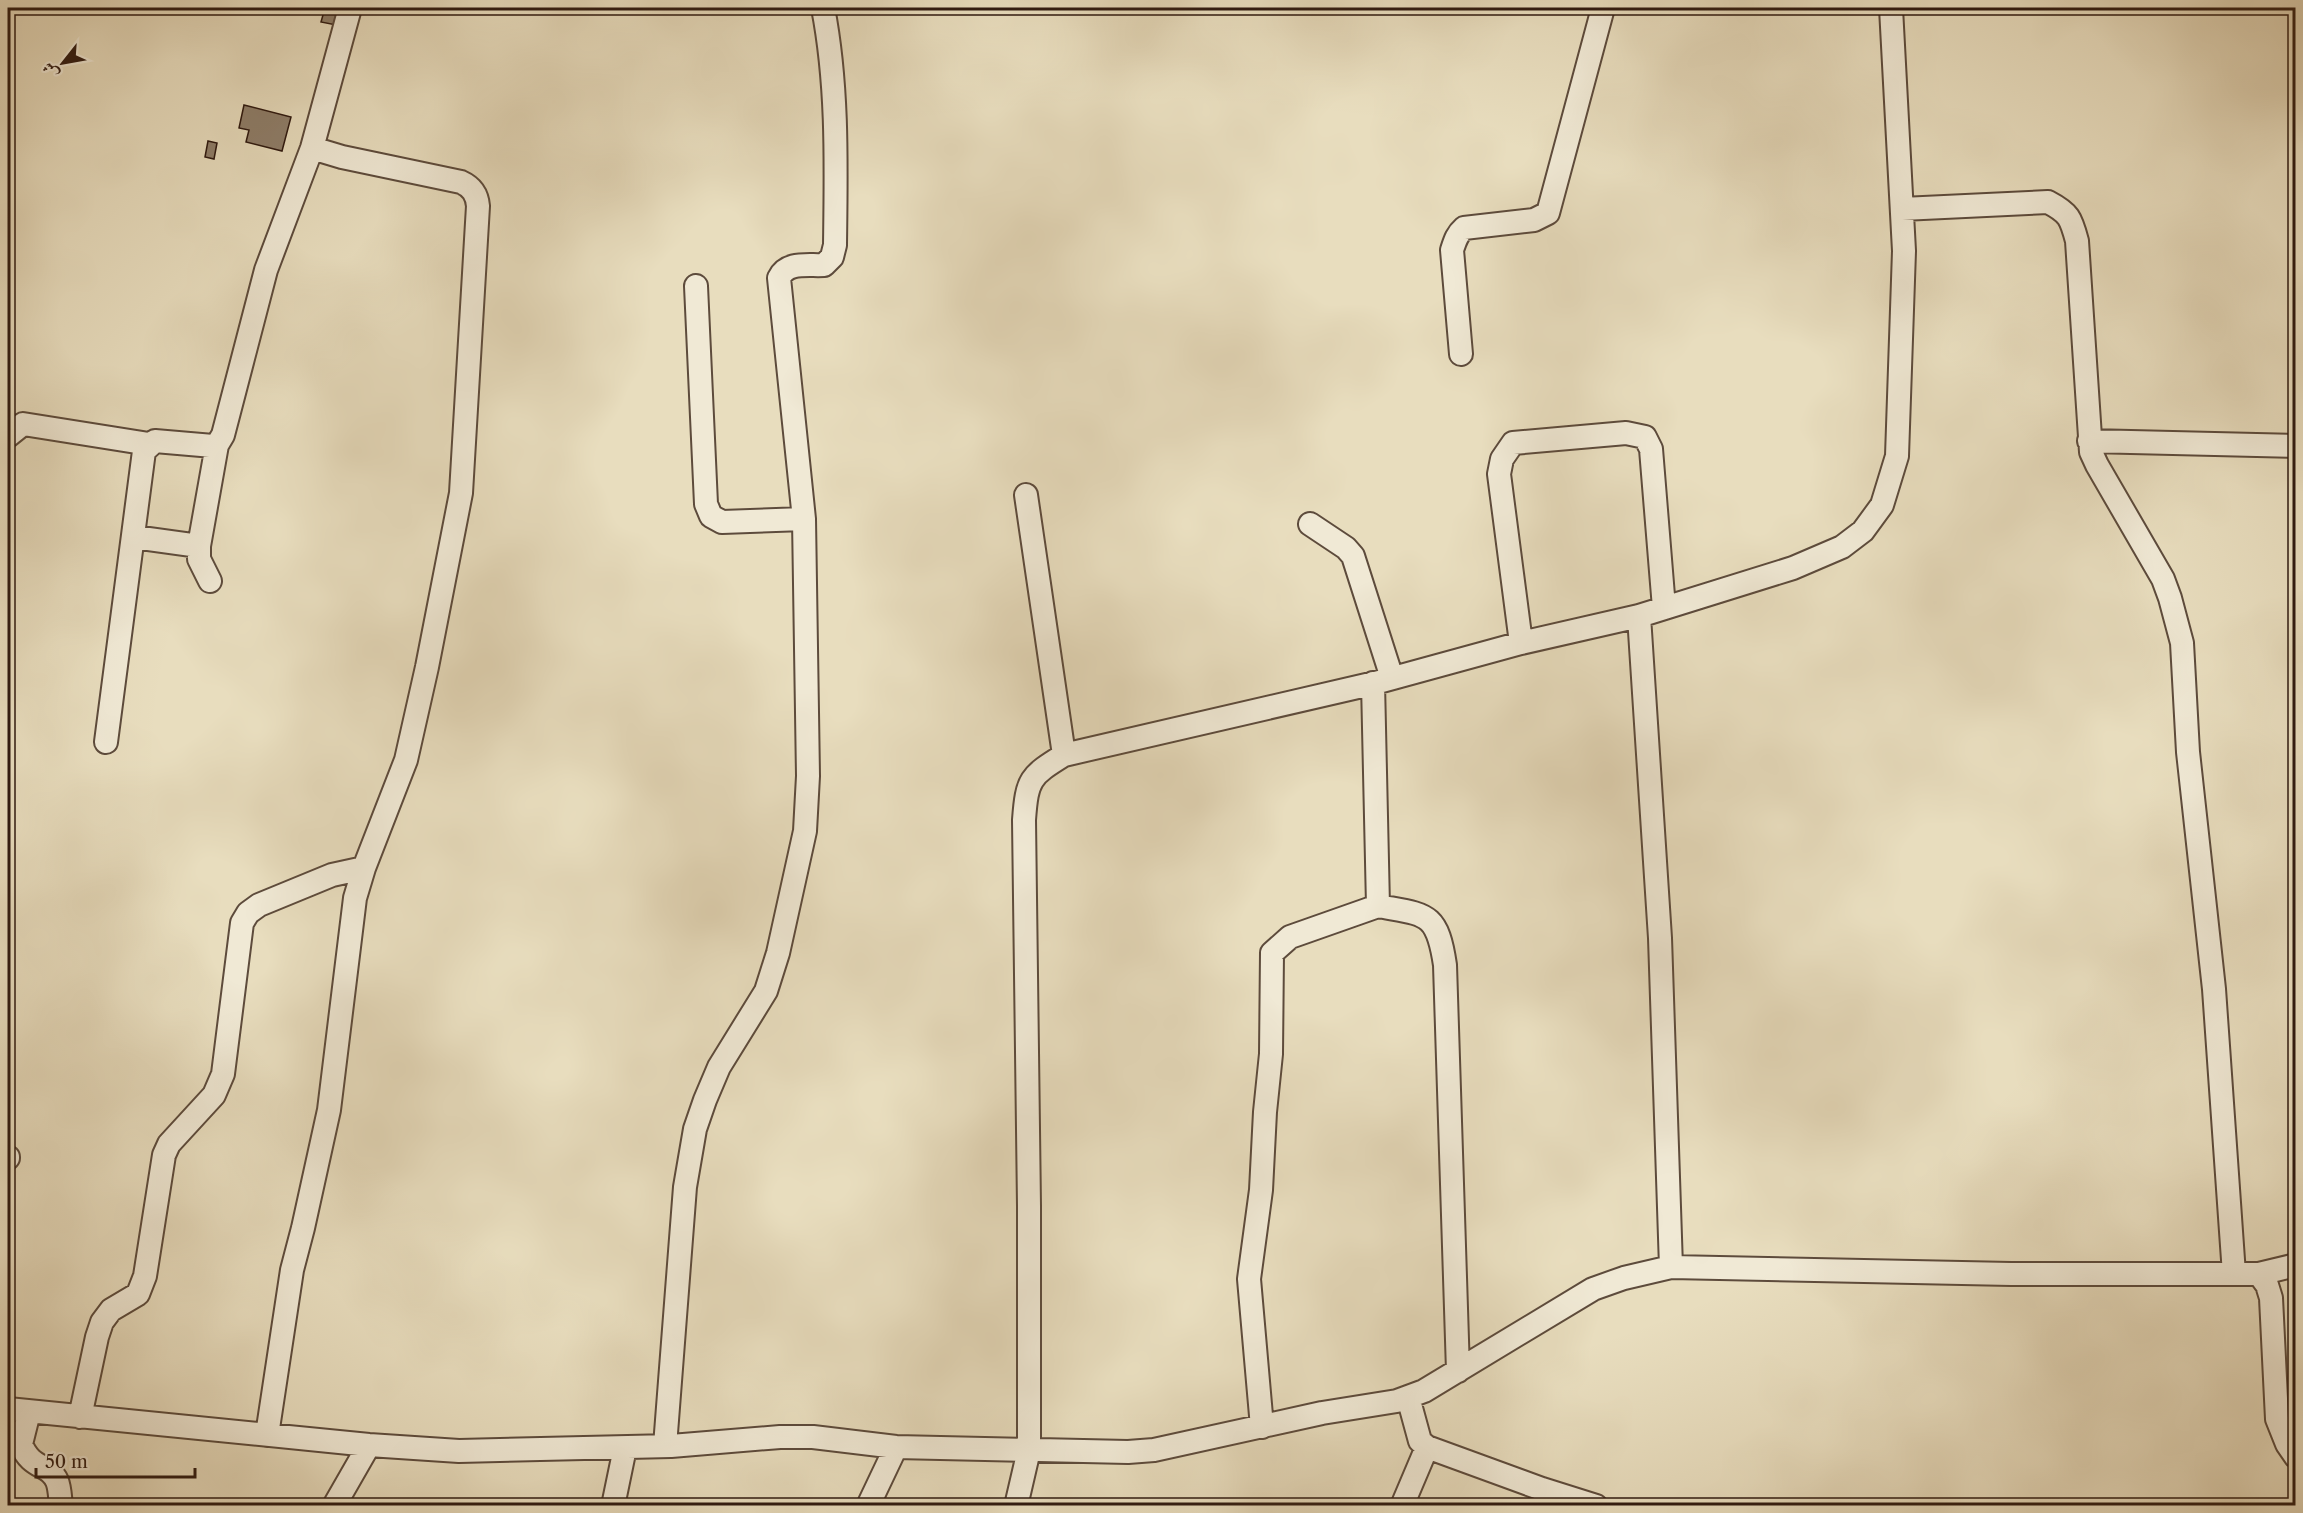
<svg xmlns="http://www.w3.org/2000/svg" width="2303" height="1513" font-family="'Libre Caslon Text',Amiri,serif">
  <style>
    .building { fill: #8f7f6b; stroke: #2f1a11; stroke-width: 1.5 }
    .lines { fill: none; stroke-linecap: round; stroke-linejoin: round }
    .street-casing { stroke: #5d4b3c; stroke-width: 26 }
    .street { stroke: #f0e9d5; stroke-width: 22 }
  </style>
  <rect width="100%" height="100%" fill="#e8ddbe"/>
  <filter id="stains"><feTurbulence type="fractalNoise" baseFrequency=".00333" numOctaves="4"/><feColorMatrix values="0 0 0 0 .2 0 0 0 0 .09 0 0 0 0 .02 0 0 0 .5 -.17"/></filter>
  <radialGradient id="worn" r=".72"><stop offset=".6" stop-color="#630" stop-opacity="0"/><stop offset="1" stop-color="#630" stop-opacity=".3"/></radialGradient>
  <path class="building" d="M 325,8 L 341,8 L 336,25 L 321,22 Z
    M 244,105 L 291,117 L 282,151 L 246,142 L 249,130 L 239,128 Z
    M 208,141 L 217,143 L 214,159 L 205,157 Z"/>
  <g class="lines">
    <defs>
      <path id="street" d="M 1902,209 L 2048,202 C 2069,213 2071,218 2077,241 L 2091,452 L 2097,465 L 2163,579 L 2170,598 L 2182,643 L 2188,752 L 2214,989 L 2234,1274
        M 696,286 L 706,504 L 711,516 L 722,522 L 804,519
        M 1461,354 L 1452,250 C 1455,241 1457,234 1464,228 L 1534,220 L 1548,213 L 1603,8
        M 8,436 L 23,424 L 149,444
        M 2089,441 L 2296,446
        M 1026,495 L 1064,755
        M 1310,524 L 1346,548 L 1353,556 L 1392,678
        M 134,537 L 199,546
        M 210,581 L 199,559 L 199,546 L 217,445
        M 1639,616 L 1660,938 L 1671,1267
        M 1521,643 L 1499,474 L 1502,459 L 1513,443 L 1626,433 L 1645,437 L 1651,449 L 1664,608
        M 1373,683 L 1378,906 C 1426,915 1437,911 1445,965 L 1458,1371
        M 106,742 L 144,451 L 155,441 L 213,446 L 217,445 L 223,435 L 266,270 L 312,148 L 350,8
        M 8,1158 L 8,1157
        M 2259,1274 L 2296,1265
        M 1408,1397 L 1420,1441 L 1427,1447 L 1542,1489 L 1596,1506
        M 8,1409 L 369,1445 L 459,1451 L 671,1446 L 780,1437 L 813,1437 L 896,1447 L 1128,1452 L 1154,1450 L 1322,1413 L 1397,1401 L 1424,1391 L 1593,1289 L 1624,1278 L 1671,1267 L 2011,1274 L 2259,1274 L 2267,1285 L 2271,1298 L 2277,1419 L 2287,1444 L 2296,1457
        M 29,1412 L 21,1444 C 31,1470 49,1463 57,1481 C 60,1488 60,1498 61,1506
        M 80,1417 L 97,1337 L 102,1322 L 111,1310 L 138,1294 L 145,1276 L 164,1155 L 169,1144 L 214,1095 L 223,1074 L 242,923 L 248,913 L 259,905 L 332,875 L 364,868
        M 1262,1427 L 1249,1279 L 1261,1190 L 1265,1112 L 1271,1054 L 1272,953 L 1290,937 L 1378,906
        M 267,1435 L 292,1270 L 303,1228 L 329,1110 L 355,898 L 364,868 L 406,760 L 427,667 L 461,493 L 478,206 C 477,194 472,187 461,182 L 342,157 L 312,148
        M 665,1446 L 685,1187 L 695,1129 L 705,1100 L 719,1067 L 766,991 L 778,953 L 805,831 L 808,776 L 804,519 L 779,278 C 787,261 808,266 824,265 L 832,257 L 835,245 C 836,166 838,85 823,8
        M 334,1506 L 369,1445
        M 613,1506 L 625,1448
        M 868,1506 L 896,1447
        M 1016,1506 L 1029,1450 L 1029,1206 L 1024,820 C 1027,779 1030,776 1064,755 L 1375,683 L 1521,643 L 1639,616 L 1793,568 L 1842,547 L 1863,531 L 1882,505 L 1897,456 L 1904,251 L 1891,8
        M 1402,1506 L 1427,1447"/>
    </defs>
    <use href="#street" class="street-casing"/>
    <use href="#street" class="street"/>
  </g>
  <rect width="2303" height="1513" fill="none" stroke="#e8ddbe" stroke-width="30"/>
  <rect x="9" y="9" width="2285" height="1495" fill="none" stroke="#2f1a11" stroke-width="3"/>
  <rect x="15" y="15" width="2273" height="1483" fill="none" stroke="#2f1a11" stroke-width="1.5"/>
  <g transform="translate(63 63) rotate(239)" stroke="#f0e9d5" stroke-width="4.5" paint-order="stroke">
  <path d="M0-4.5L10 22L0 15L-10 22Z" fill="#2f1a11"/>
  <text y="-9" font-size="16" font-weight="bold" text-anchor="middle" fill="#2f1a11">ش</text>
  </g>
  <path d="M36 1468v9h159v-9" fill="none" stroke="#2f1a11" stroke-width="3"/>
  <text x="45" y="1468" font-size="18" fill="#2f1a11" stroke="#f0e9d5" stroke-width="4.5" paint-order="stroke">50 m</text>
  <rect width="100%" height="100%" filter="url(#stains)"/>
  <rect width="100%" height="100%" fill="url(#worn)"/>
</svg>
